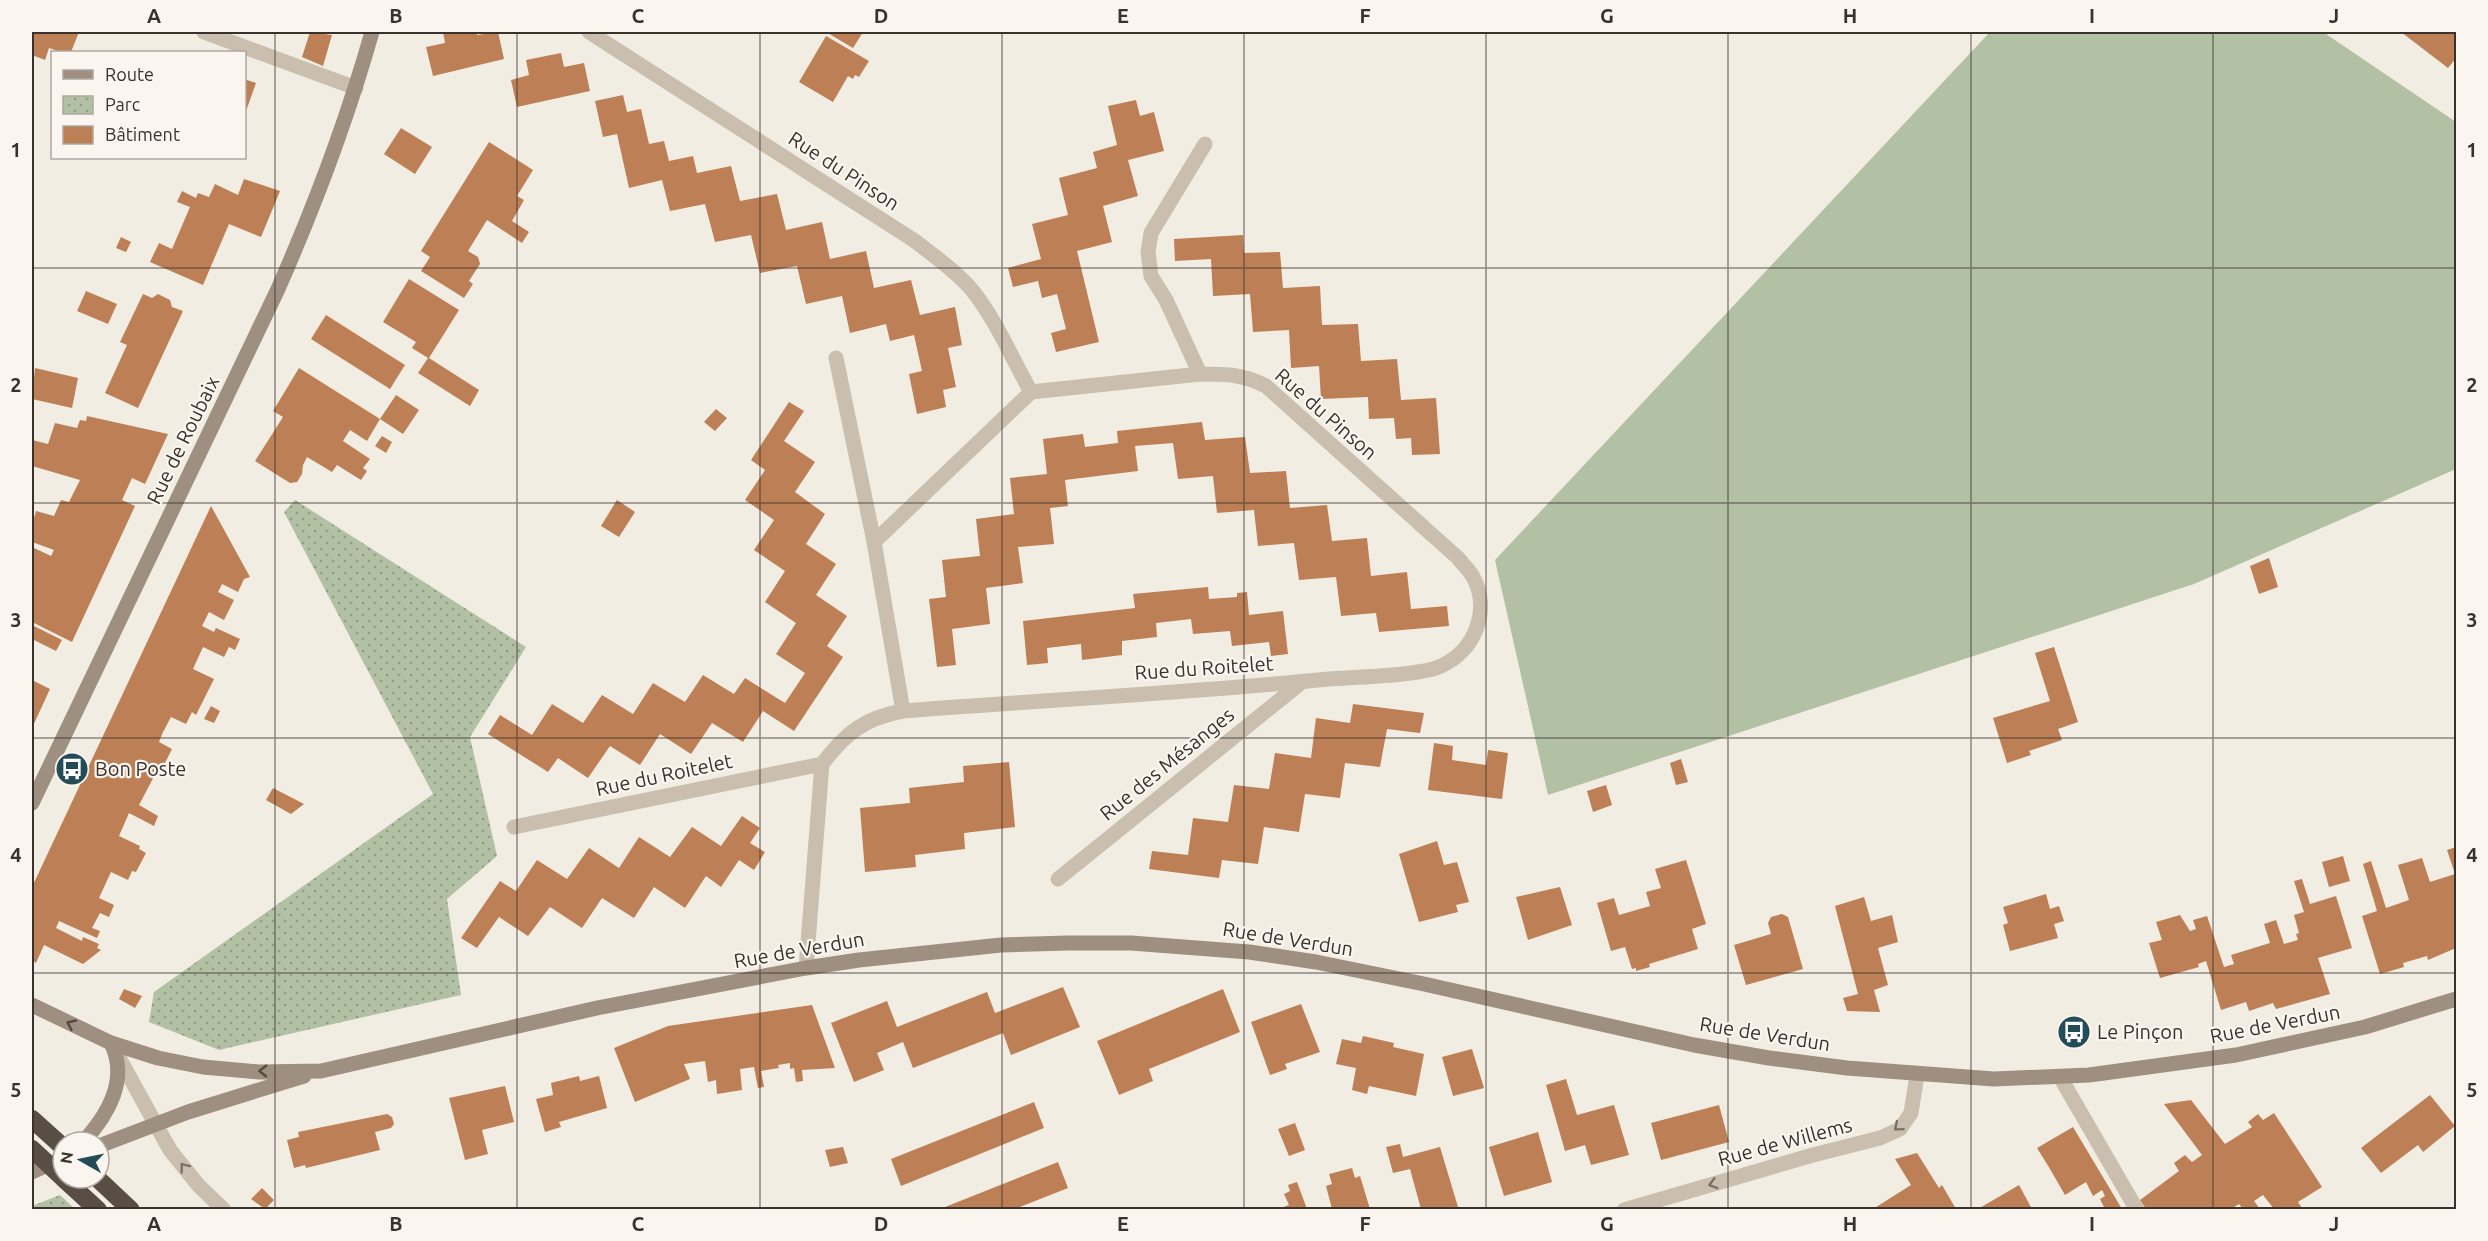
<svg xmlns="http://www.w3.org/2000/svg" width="2488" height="1241" font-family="Ubuntu,sans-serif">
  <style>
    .grass { fill: #b2c1a3 }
    .park { fill: url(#park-dots) }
    .building { fill: #bd7f55 }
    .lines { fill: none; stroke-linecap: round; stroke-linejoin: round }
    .street { stroke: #cabfae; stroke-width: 15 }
    .secondary { stroke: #9e8f80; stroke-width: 15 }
    .highway { stroke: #594e44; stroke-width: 18 }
    .oneway { stroke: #524941 }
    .oneway2 { stroke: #7a7166 }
    .grid { fill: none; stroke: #39322c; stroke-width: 1.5; stroke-opacity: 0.55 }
    .labels { text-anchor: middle; stroke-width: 4.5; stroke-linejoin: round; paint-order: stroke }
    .street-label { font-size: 20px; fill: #39322c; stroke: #faf6ef }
    .poi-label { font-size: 20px; fill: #39322c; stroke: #faf6ef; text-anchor: start }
    .neatline { fill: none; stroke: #39322c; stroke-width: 2 }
    .grid-label { font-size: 20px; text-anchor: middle; font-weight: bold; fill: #39322c }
  </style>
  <defs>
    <pattern id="park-dots" width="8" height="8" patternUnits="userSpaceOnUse" patternTransform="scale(1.5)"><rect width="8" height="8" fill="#b2c1a3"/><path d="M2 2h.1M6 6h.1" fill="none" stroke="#929d85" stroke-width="1.8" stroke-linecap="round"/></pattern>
  </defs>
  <rect width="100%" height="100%" fill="#f2ede2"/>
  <path class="grass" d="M 1990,32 L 2323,32 L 2456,122 L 2456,469 L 2194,584 L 1548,795 L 1495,560 Z"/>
  <path class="park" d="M 295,500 L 526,647 L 470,737 L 497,856 L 447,899 L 461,995 L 219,1050 L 149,1022 L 154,992 L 433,794 L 284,512 Z
    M 60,1195 L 75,1209 L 32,1209 L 32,1206 Z"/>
  <path class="building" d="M 32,32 L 79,32 L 71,52 L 61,52 L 49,48 L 45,60 L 32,55 Z
    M 310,32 L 332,35 L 323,66 L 302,57 Z
    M 443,32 L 477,32 L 477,35 L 498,32 L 504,59 L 433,76 L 426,47 L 445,43 Z
    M 826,32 L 863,32 L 853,48 Z
    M 2401,32 L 2456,32 L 2456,58 L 2448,68 Z
    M 826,36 L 869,61 L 859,77 L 855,75 L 853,79 L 848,76 L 833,102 L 799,82 Z
    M 561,53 L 564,67 L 584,63 L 590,91 L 517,107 L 511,80 L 529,75 L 526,60 Z
    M 244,79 L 256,83 L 245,114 L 244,114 Z
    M 623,95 L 627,112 L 641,109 L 649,144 L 664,141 L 669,161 L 693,156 L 697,173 L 731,166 L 740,201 L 777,194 L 786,230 L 822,222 L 830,259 L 866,251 L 874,288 L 911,280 L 920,315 L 955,307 L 962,345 L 948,348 L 956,387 L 943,390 L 946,407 L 917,414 L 909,374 L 922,371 L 914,335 L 890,341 L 886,324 L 850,333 L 842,296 L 806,304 L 797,266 L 760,273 L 751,235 L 715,242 L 705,204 L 670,211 L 662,180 L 629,188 L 617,134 L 603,137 L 595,101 Z
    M 1136,100 L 1140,116 L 1154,112 L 1164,151 L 1128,160 L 1138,196 L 1103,206 L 1112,242 L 1077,251 L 1099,342 L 1056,352 L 1051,333 L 1066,329 L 1057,294 L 1042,298 L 1038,281 L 1013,287 L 1008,268 L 1041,259 L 1032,224 L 1068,215 L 1059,178 L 1097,168 L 1093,152 L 1117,145 L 1108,106 Z
    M 401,128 L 432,147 L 415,174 L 384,154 Z
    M 489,142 L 533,170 L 517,196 L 524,200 L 512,221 L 529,232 L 522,243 L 487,220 L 468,251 L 478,257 L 480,264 L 469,281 L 473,284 L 464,298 L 421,271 L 430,257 L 421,251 Z
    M 244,179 L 280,191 L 261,237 L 229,224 L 203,285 L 150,262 L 159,243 L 172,249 L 190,207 L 177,202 L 182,191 L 196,198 L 198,193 L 209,197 L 215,184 L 238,195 Z
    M 1243,235 L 1244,253 L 1280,252 L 1283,288 L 1320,286 L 1322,325 L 1358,324 L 1361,361 L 1397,359 L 1401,400 L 1436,398 L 1440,454 L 1412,455 L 1411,438 L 1396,439 L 1394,418 L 1369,419 L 1368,397 L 1321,399 L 1319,366 L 1291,368 L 1289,330 L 1253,332 L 1250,294 L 1213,296 L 1211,259 L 1175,261 L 1174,239 Z
    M 121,237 L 131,242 L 126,252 L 116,248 Z
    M 409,279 L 459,310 L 429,358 L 479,390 L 470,406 L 418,373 L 428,358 L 412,348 L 416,342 L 383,322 Z
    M 86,291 L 117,304 L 108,324 L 77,311 Z
    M 143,294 L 152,298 L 158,294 L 170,300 L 172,307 L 183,311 L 138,408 L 105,393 L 127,345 L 120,342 Z
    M 326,315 L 405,365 L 390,389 L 311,339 Z
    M 35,368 L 78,378 L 72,408 L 32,399 Z
    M 299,368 L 380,419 L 367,441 L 350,430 L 343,441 L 370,459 L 363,468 L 367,471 L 361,480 L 337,465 L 332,472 L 307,457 L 303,465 L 302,474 L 297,482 L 290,483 L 255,461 L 283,417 L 273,411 Z
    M 396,395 L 419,410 L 403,434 L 380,419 Z
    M 789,402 L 804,411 L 784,441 L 815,462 L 795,492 L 825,514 L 806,544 L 836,564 L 816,595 L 847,616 L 827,646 L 843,657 L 794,731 L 763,711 L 743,742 L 712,723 L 691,754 L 660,734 L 640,765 L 610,746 L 588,778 L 558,758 L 548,772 L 488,734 L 500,715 L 532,735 L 552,704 L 583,723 L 602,695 L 633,714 L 653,683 L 685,702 L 703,675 L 734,694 L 745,678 L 785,703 L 805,673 L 776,654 L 796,623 L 765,602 L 785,571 L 754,550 L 774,520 L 745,500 L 765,470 L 751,460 Z
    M 716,409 L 727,418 L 715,431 L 704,422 Z
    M 87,416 L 168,434 L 145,484 L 132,478 L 122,500 L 135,506 L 72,642 L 32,622 L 32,547 L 51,556 L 54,550 L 32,542 L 32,525 L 36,511 L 54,516 L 61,500 L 69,502 L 80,480 L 32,466 L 32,440 L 48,444 L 55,423 L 77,428 L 80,420 L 86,421 Z
    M 1202,422 L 1205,440 L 1245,437 L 1250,473 L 1286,471 L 1290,508 L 1327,505 L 1332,541 L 1367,538 L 1371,576 L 1407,572 L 1411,609 L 1447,606 L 1449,626 L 1379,632 L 1376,613 L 1341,616 L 1336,577 L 1299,580 L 1294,543 L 1258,546 L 1254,510 L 1217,513 L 1213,476 L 1178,479 L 1173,443 L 1135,446 L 1138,471 L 1065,480 L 1068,506 L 1050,508 L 1054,544 L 1018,547 L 1023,583 L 986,588 L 990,624 L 952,629 L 956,665 L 937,667 L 929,599 L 946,597 L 942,560 L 980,556 L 976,519 L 1014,514 L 1010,478 L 1047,474 L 1043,439 L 1083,434 L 1085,447 L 1118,443 L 1117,431 Z
    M 382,436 L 392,442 L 386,453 L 375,446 Z
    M 617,500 L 635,512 L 619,537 L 601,526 Z
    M 211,506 L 250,577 L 244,579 L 238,592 L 222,584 L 218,592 L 234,600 L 224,620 L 209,612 L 202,626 L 214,632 L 216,628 L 240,639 L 235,650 L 229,647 L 224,657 L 203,647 L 193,669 L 214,679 L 196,715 L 192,712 L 186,724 L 171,717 L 163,732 L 159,742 L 172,749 L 163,767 L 160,765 L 139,805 L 158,816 L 154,826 L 129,813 L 119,836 L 140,846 L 139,849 L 146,853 L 136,872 L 132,871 L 128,880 L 111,872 L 99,898 L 114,905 L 109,917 L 100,913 L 92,928 L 100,931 L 97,938 L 59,921 L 56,928 L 82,941 L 83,937 L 99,944 L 97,948 L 101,950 L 83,964 L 44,945 L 36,963 L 32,960 L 32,887 Z
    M 2269,558 L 2278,587 L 2259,594 L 2250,566 Z
    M 1208,587 L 1209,599 L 1237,597 L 1237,593 L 1247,592 L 1249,615 L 1283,611 L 1288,654 L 1271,656 L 1269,642 L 1232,646 L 1230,631 L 1193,634 L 1191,619 L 1156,623 L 1157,637 L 1122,641 L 1122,655 L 1082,660 L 1081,644 L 1047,648 L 1048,663 L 1027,665 L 1023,621 L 1135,608 L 1133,594 Z
    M 32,625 L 62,640 L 56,651 L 32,639 Z
    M 2054,647 L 2078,722 L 2058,729 L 2062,740 L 2029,751 L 2031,755 L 2007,763 L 1993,718 L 2050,701 L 2035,653 Z
    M 32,680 L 50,689 L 32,728 Z
    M 1353,704 L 1424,713 L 1420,733 L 1387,729 L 1380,767 L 1345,763 L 1340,798 L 1305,794 L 1299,832 L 1264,827 L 1258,864 L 1222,860 L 1219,878 L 1149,869 L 1152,851 L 1188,855 L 1193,818 L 1228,822 L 1234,785 L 1269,789 L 1275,753 L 1311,758 L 1316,718 L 1350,723 Z
    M 211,706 L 220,711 L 214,723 L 204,719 Z
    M 1434,743 L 1453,746 L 1452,760 L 1486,765 L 1488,750 L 1508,753 L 1502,799 L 1428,790 Z
    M 1681,759 L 1688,782 L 1676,785 L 1670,763 Z
    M 1009,762 L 1015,827 L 964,833 L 965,849 L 915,855 L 916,867 L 865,872 L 860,808 L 910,803 L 909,788 L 964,782 L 963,766 Z
    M 1606,785 L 1612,805 L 1593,812 L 1587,791 Z
    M 273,788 L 304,804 L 291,814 L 266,800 Z
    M 742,816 L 760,828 L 750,843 L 765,852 L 754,870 L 739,860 L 721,887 L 706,876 L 685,908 L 654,887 L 634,918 L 602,898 L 582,928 L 550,907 L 528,936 L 499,917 L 477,948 L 461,938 L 500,881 L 516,891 L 537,860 L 567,879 L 589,848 L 619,868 L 639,837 L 670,857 L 692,827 L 721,846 Z
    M 1437,841 L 1444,865 L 1457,862 L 1469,902 L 1456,905 L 1458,912 L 1419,922 L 1399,854 Z
    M 2456,847 L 2456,948 L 2428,960 L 2427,956 L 2403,963 L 2404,967 L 2380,974 L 2362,916 L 2377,911 L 2363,864 L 2371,861 L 2386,908 L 2409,900 L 2398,865 L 2422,858 L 2430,882 L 2455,874 L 2447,850 Z
    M 2343,856 L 2350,881 L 2329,887 L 2322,862 Z
    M 1686,860 L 1706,924 L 1692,929 L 1698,949 L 1649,964 L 1650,967 L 1636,971 L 1636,968 L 1632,969 L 1625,947 L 1611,951 L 1597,903 L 1614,898 L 1619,915 L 1650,906 L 1646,892 L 1661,888 L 1655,869 Z
    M 2302,879 L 2310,904 L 2336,896 L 2352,948 L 2318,958 L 2330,994 L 2276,1009 L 2273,1003 L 2249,1011 L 2246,1002 L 2221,1010 L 2206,961 L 2198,964 L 2199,967 L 2160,978 L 2149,943 L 2162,940 L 2156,922 L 2180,915 L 2190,931 L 2196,929 L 2193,920 L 2207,916 L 2224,967 L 2234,964 L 2231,955 L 2270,943 L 2264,924 L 2276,920 L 2284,944 L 2298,940 L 2296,934 L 2299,933 L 2294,915 L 2304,912 L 2294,881 Z
    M 1560,887 L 1572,925 L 1528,940 L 1516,897 Z
    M 2046,894 L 2050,909 L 2059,906 L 2064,921 L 2054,924 L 2058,938 L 2010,951 L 2003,925 L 2008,923 L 2003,907 Z
    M 1864,897 L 1871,921 L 1892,915 L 1898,942 L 1878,948 L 1888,985 L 1874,990 L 1880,1012 L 1847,1011 L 1843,998 L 1858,994 L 1835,906 Z
    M 1782,914 L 1788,917 L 1803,969 L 1746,985 L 1734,945 L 1771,934 L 1768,923 L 1771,917 Z
    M 1063,987 L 1080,1027 L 1011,1055 L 1003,1033 L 913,1068 L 903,1042 L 877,1053 L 884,1070 L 854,1082 L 831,1023 L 887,1001 L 897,1027 L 987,992 L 995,1013 Z
    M 124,989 L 142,996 L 135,1008 L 119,999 Z
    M 1223,989 L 1240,1032 L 1149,1069 L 1153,1081 L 1119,1095 L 1097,1041 Z
    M 1301,1004 L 1320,1052 L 1285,1064 L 1287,1069 L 1270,1075 L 1251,1022 Z
    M 812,1005 L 835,1068 L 802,1070 L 803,1081 L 796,1082 L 794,1068 L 790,1069 L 790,1063 L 778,1065 L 779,1068 L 761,1071 L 764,1087 L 758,1088 L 754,1067 L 740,1069 L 742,1090 L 717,1094 L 716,1080 L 708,1082 L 705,1061 L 684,1064 L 690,1079 L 635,1102 L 614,1048 L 668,1026 Z
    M 1363,1036 L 1394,1043 L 1393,1047 L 1424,1054 L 1416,1096 L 1369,1086 L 1367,1094 L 1352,1090 L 1356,1068 L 1336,1064 L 1342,1039 L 1361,1043 Z
    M 1472,1049 L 1484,1088 L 1453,1096 L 1442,1057 Z
    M 579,1076 L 580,1081 L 599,1076 L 607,1108 L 559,1122 L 561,1127 L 545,1132 L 536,1099 L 553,1095 L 551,1083 Z
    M 1566,1079 L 1577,1115 L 1614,1105 L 1629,1155 L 1591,1165 L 1585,1145 L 1565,1151 L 1546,1085 Z
    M 505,1086 L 514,1122 L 482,1130 L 488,1154 L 465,1160 L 449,1098 Z
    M 2430,1095 L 2455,1126 L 2423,1152 L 2418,1145 L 2381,1173 L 2361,1148 Z
    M 2191,1100 L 2225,1144 L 2252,1127 L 2248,1122 L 2258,1114 L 2263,1120 L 2274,1113 L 2322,1187 L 2298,1202 L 2302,1208 L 2299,1209 L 2274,1209 L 2263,1195 L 2254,1201 L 2260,1209 L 2243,1209 L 2239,1204 L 2231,1209 L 2189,1209 L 2187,1207 L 2183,1209 L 2146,1209 L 2140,1200 L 2179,1171 L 2174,1163 L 2185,1155 L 2192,1162 L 2202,1155 L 2164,1104 Z
    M 1034,1102 L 1044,1128 L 901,1186 L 891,1159 Z
    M 1719,1105 L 1729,1142 L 1661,1160 L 1651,1123 Z
    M 387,1114 L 392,1117 L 394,1124 L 391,1128 L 375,1132 L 380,1150 L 306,1168 L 305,1165 L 294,1168 L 287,1140 L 299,1137 L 298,1132 Z
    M 1295,1123 L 1305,1150 L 1289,1156 L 1278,1129 Z
    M 2073,1127 L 2122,1209 L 2105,1209 L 2100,1199 L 2105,1196 L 2102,1190 L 2093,1196 L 2086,1182 L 2065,1195 L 2050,1169 L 2037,1148 Z
    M 1538,1132 L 1552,1182 L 1504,1196 L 1489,1147 Z
    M 1400,1144 L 1403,1157 L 1440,1147 L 1458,1207 L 1449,1209 L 1421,1209 L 1410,1169 L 1393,1173 L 1386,1147 Z
    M 843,1147 L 848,1163 L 830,1167 L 825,1150 Z
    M 1917,1153 L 1939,1188 L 1942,1185 L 1956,1209 L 1873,1209 L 1911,1185 L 1895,1159 Z
    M 1058,1162 L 1068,1188 L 1015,1209 L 940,1209 Z
    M 1352,1168 L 1355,1178 L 1360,1176 L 1370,1209 L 1332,1209 L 1326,1186 L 1332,1184 L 1329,1174 Z
    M 1297,1182 L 1307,1209 L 1278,1209 L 1289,1205 L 1284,1194 L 1290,1191 L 1288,1185 Z
    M 2019,1185 L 2032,1209 L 1978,1209 Z
    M 262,1188 L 274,1200 L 265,1209 L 251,1199 Z"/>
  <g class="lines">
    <path class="street" d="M 204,32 L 356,88
      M 589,32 L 915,241 C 934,256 956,271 972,290 C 996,320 1012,358 1031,392 L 1200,374 C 1227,374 1242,374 1266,386 L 1458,558 C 1462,563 1468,569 1472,575 C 1492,609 1475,651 1441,666 C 1420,676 1355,677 1329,679 C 1187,693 1045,700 903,711 C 864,718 846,733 822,764 L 806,968
      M 836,358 L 874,542 L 1031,392
      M 1200,374 L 1166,300 L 1151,276 L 1148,252 L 1151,233 L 1205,144
      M 874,542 L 903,711
      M 514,827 L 822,764
      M 1058,879 L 1302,682
      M 118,1056 L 170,1150 L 199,1186 L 224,1210
      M 2060,1077 L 2137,1210
      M 1624,1210 L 1813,1155 L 1880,1138 L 1900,1129 L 1911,1113 L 1917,1075"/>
    <path class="secondary" d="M 32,803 L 278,289 C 315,205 347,120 372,32
      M 32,1005 L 111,1043 L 158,1058 L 203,1067 L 259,1072 L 321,1071 L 597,1008 L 806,968 L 859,960 L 1001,945 L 1068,943 L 1131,943 L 1249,952 L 1316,962 L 1424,984 L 1694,1045 L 1769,1058 L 1847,1068 L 1994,1079 L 2089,1075 L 2236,1055 L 2365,1027 L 2456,999
      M 83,1142 C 108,1115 129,1079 111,1043
      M 99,1146 L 188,1112 L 304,1076
      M 32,1172 L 63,1158"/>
    <path class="highway" d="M 32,1119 L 63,1147
      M 32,1149 L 63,1178
      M 63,1178 L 98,1210
      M 97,1178 L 131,1210"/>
  </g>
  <defs><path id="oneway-chevron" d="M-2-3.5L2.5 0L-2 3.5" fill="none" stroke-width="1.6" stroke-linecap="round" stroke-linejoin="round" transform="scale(1.5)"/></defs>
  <g class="oneway">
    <use href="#oneway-chevron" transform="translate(71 1024) rotate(-155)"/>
    <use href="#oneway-chevron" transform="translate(263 1071) rotate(-179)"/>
  </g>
  <g class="oneway2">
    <use href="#oneway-chevron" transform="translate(1898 1127) rotate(140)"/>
    <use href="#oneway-chevron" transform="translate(184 1167) rotate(-128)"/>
    <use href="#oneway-chevron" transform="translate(1713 1184) rotate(164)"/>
  </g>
  <path class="grid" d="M 275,32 L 275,1210M 517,32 L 517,1210M 760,32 L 760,1210M 1002,32 L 1002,1210M 1244,32 L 1244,1210M 1486,32 L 1486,1210M 1728,32 L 1728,1210M 1971,32 L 1971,1210M 2213,32 L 2213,1210M 32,268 L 2456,268M 32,503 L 2456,503M 32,738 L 2456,738M 32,973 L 2456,973"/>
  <defs>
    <symbol id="bus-disc" viewBox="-11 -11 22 22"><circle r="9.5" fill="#244c58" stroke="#faf6ef"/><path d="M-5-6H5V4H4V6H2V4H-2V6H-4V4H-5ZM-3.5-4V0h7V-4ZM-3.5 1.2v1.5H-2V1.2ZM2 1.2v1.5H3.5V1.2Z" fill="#fff"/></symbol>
  </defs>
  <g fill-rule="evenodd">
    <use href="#bus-disc" x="53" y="750" width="38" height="38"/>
    <use href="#bus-disc" x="2055" y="1013" width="38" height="38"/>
  </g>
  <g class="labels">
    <g class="street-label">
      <text transform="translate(844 171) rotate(33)" y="7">Rue du Pinson</text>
      <text transform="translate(1326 414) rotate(41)" y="7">Rue du Pinson</text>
      <text transform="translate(183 440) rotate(-64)" y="7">Rue de Roubaix</text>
      <text transform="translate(1204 668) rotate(-4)" y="7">Rue du Roitelet</text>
      <text transform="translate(1167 764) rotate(-39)" y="7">Rue des Mésanges</text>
      <text transform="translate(664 775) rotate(-12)" y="7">Rue du Roitelet</text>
      <text transform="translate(1288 939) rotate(9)" y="7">Rue de Verdun</text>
      <text transform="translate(799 950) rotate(-10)" y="7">Rue de Verdun</text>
      <text transform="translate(2275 1024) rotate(-11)" y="7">Rue de Verdun</text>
      <text transform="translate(1765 1034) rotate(9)" y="7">Rue de Verdun</text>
      <text transform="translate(1785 1142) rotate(-15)" y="7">Rue de Willems</text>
    </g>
    <g class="poi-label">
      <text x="95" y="776">Bon Poste</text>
      <text x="2097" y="1039">Le Pinçon</text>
    </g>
  </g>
  <rect width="2488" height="1241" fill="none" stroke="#faf6ef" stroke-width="66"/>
  <rect x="51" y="51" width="195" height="108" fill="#faf6ef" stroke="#ada8a1" stroke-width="1.5"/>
  <rect x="63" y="70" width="30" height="9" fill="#9e8f80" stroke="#ada8a1" stroke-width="1.5"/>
  <text x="105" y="81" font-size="18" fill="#39322c">Route</text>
  <rect x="63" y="96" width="30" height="18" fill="url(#park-dots)" stroke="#ada8a1" stroke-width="1.5"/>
  <text x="105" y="111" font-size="18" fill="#39322c">Parc</text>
  <rect x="63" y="126" width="30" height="18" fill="#bd7f55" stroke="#ada8a1" stroke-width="1.5"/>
  <text x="105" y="141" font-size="18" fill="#39322c">Bâtiment</text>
  <g transform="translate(81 1160) rotate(279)"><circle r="28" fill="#faf6ef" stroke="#ada8a1" stroke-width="1.5"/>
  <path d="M0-4.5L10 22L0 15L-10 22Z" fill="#244c58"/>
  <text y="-9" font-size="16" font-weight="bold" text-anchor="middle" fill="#39322c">N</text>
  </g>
  <rect x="33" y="33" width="2422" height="1175" class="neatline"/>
  <g class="grid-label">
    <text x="154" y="23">A</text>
    <text x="396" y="23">B</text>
    <text x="638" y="23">C</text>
    <text x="881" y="23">D</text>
    <text x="1123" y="23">E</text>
    <text x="1365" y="23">F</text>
    <text x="1607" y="23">G</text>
    <text x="1850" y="23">H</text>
    <text x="2092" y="23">I</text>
    <text x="2334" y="23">J</text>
    <text x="16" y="157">1</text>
    <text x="2472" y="157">1</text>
    <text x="16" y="392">2</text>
    <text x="2472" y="392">2</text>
    <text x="16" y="627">3</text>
    <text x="2472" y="627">3</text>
    <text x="16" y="862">4</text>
    <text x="2472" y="862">4</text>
    <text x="16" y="1097">5</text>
    <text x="2472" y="1097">5</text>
    <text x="154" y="1231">A</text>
    <text x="396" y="1231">B</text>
    <text x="638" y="1231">C</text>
    <text x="881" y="1231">D</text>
    <text x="1123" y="1231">E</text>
    <text x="1365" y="1231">F</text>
    <text x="1607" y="1231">G</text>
    <text x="1850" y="1231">H</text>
    <text x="2092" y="1231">I</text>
    <text x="2334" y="1231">J</text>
  </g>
</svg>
